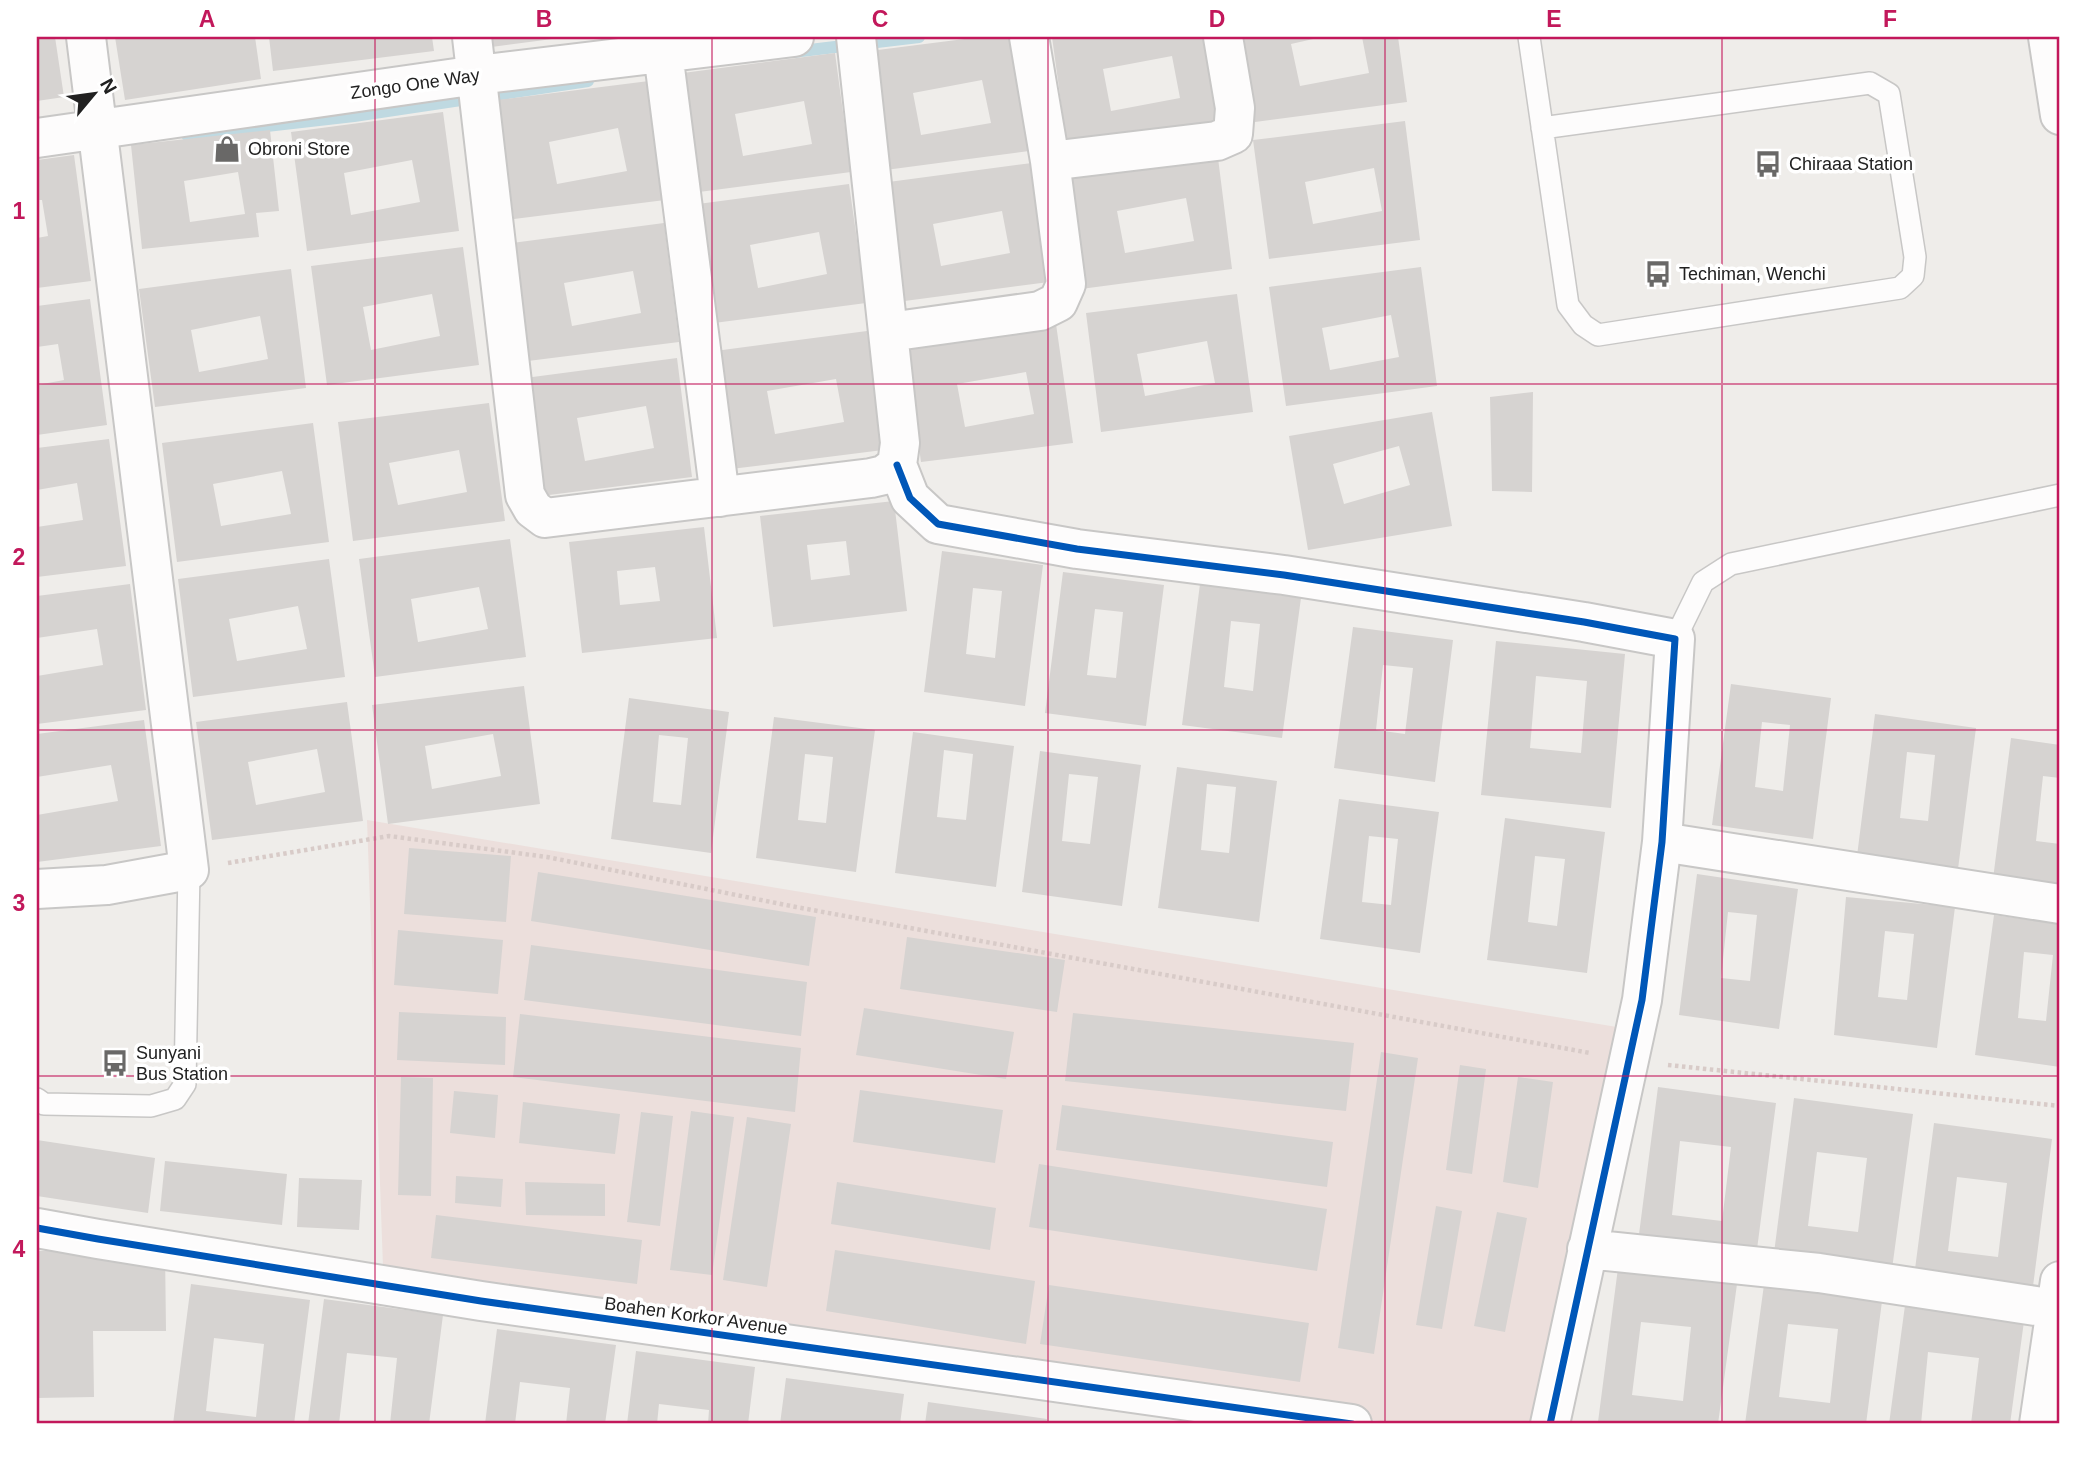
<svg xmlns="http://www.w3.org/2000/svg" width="2097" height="1461" font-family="Arial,sans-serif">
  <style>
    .commercial { fill: #ecdfdc }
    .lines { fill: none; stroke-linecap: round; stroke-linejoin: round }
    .stream { stroke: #bfd9e1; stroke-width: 12 }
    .building { fill: #d6d3d1; fill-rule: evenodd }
    .service-casing { stroke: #c8c7c6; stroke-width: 24 }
    .minor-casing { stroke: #c8c7c6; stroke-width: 42 }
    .path { stroke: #d8cbc8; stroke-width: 4.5; stroke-dasharray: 3.5 3.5; stroke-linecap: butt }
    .service { stroke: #fdfcfc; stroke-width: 21 }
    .minor { stroke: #fdfcfc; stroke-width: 38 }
    .cycleway-casing { stroke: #fff; stroke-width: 11 }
    .cycleway { stroke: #0057b8; stroke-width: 7 }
    .grid { fill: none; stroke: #c2185b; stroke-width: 2; stroke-opacity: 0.55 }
    .labels { text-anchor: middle; stroke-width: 7; stroke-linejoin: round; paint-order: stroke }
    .street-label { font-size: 18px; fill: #212121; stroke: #fff }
    .poi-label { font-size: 18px; fill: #212121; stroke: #fff; text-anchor: start }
    .neatline { fill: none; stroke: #c2185b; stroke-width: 2.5 }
    .grid-label { font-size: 23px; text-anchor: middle; font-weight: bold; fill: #c2185b }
  </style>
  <rect width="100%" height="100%" fill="#efedea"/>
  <path class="commercial" d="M 367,820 L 1653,1033 L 1546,1424 L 1400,1424 L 383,1267 Z"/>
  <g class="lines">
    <path class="stream" d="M 793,52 L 919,37
      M 187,135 L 354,116 L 588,81"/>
  </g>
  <path class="building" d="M 37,37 L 55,37 L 64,97 L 37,101 Z
    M 115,37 L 172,37 L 173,39 L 189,37 L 255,37 L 261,79 L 125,100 Z
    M 269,37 L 432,37 L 434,51 L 273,71 Z
    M 483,37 L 559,37 L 560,38 L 484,48 Z
    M 980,37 L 1014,37 L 1029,151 L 878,171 L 862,52 ZM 982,80 L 991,123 L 921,135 L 913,93 Z
    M 1052,37 L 1206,37 L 1218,127 L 1067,146 ZM 1172,56 L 1180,98 L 1111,111 L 1103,69 Z
    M 1244,37 L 1322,37 L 1291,44 L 1300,86 L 1369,73 L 1362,37 L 1398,37 L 1407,102 L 1255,122 Z
    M 835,53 L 851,172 L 699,192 L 683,73 ZM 804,101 L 812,144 L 743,156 L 735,114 Z
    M 649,81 L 665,200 L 514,219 L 497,100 ZM 618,128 L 627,171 L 557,184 L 549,142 Z
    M 443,112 L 459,231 L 307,251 L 291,132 ZM 412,160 L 420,202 L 351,215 L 344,173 Z
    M 1405,121 L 1420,240 L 1269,259 L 1253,140 ZM 1374,168 L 1382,211 L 1313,224 L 1305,182 Z
    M 270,130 L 279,211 L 256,213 L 259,237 L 142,249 L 131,145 ZM 238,172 L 245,214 L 190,222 L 184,181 Z
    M 1217,150 L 1232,269 L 1081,289 L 1065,170 ZM 1186,198 L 1194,241 L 1125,253 L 1117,211 Z
    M 74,155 L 91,281 L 37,288 L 37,238 L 48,236 L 42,200 L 37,200 L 37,160 Z
    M 1032,163 L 1049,282 L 897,302 L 881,183 ZM 1002,211 L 1010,253 L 941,266 L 933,224 Z
    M 849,184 L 866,303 L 714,323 L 698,204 ZM 819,232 L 827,274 L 758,288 L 750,245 Z
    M 664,223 L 679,342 L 528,361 L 512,243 ZM 633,271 L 641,313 L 572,326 L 564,283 Z
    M 463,247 L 479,365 L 327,385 L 311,266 ZM 432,294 L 440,336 L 371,350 L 363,307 Z
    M 1421,267 L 1437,386 L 1286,406 L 1269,287 ZM 1391,315 L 1399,357 L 1330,370 L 1322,328 Z
    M 291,269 L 306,388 L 155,407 L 139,289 ZM 260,316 L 268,359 L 199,372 L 191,330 Z
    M 1237,294 L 1253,412 L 1101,432 L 1086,313 ZM 1207,341 L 1215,383 L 1145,396 L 1137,354 Z
    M 90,299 L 107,425 L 37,435 L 37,385 L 64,380 L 58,344 L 37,347 L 37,306 Z
    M 1056,324 L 1073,443 L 921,462 L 905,344 ZM 1026,372 L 1034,414 L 965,427 L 957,384 Z
    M 867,331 L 883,450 L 731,469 L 715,351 ZM 836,379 L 844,422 L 775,434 L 767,391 Z
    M 677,358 L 692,477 L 541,496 L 525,378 ZM 646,406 L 654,448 L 585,461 L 577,418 Z
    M 1533,392 L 1532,492 L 1492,491 L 1490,397 Z
    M 489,403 L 505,521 L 353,541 L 338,422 ZM 459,450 L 467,492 L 398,505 L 389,463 Z
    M 1432,412 L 1452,526 L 1308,550 L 1289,436 ZM 1399,446 L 1410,485 L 1344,504 L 1333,464 Z
    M 313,423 L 329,542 L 177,562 L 162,443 ZM 282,471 L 291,514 L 221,526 L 213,484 Z
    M 109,439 L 126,566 L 37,577 L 37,527 L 83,520 L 77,483 L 37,490 L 37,448 Z
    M 894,501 L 907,611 L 773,627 L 760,516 ZM 846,541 L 850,575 L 811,580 L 807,545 Z
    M 704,527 L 717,638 L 582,653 L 569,542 ZM 655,567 L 660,601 L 620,605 L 617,571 Z
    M 510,539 L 526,657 L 375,677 L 359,559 ZM 479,587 L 488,629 L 418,642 L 411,599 Z
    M 942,551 L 1043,565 L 1025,706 L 924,692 ZM 973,588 L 1002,591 L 995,658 L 966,654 Z
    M 329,559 L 345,677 L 193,697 L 178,579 ZM 298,606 L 307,649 L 237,661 L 229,619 Z
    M 1063,572 L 1164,585 L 1146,726 L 1045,713 ZM 1095,609 L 1123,612 L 1116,678 L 1087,675 Z
    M 130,584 L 146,710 L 37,724 L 37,676 L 103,665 L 97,629 L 37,638 L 37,596 Z
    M 1200,584 L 1301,598 L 1282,738 L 1182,725 ZM 1231,621 L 1260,624 L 1253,691 L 1224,687 Z
    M 1353,627 L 1453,640 L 1435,782 L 1334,768 ZM 1383,665 L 1413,668 L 1405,734 L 1376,730 Z
    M 1496,641 L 1625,654 L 1611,808 L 1481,795 ZM 1536,676 L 1587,681 L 1581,753 L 1530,748 Z
    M 1731,684 L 1831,698 L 1813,839 L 1712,825 ZM 1762,722 L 1790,725 L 1783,791 L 1755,787 Z
    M 524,686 L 540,804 L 388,824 L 372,705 ZM 493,734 L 501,776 L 432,789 L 425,746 Z
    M 629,698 L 729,712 L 711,853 L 611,839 ZM 659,735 L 688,738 L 681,805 L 653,802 Z
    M 347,702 L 363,821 L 212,840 L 196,722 ZM 317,749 L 325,792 L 256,805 L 248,762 Z
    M 1875,714 L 1976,728 L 1958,869 L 1857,856 ZM 1907,752 L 1935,755 L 1928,821 L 1900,818 Z
    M 774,717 L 875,730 L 856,872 L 756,858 ZM 805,754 L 833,757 L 826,823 L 798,820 Z
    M 144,720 L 161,846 L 37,862 L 37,815 L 118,801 L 111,765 L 37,777 L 37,734 Z
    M 913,732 L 1014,746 L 996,887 L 895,873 ZM 944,750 L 973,754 L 966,820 L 937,817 Z
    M 2011,738 L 2060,745 L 2060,778 L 2043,776 L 2036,841 L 2060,844 L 2060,888 L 1993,879 Z
    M 1040,751 L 1141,765 L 1122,906 L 1022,892 ZM 1069,774 L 1098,777 L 1090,844 L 1062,841 Z
    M 1177,767 L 1277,781 L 1259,922 L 1158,908 ZM 1207,784 L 1236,787 L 1229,853 L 1201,850 Z
    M 1339,799 L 1439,812 L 1420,953 L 1320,939 ZM 1369,836 L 1398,839 L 1391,905 L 1362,902 Z
    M 1505,818 L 1605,832 L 1587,973 L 1487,960 ZM 1535,856 L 1565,859 L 1557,926 L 1528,922 Z
    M 409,848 L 511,856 L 506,922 L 404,914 Z
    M 538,872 L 816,917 L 809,966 L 531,921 Z
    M 1697,874 L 1798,889 L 1779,1029 L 1679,1015 ZM 1728,912 L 1757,915 L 1750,981 L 1721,978 Z
    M 1846,897 L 1955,907 L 1937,1048 L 1834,1035 ZM 1885,931 L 1914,934 L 1907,1000 L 1878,997 Z
    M 1994,915 L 2060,924 L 2060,1067 L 1975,1055 ZM 2024,952 L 2053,955 L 2046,1021 L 2018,1018 Z
    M 398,930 L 503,940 L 498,994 L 394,985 Z
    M 907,937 L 1065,960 L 1057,1012 L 900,989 Z
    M 531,945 L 807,982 L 801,1036 L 524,1000 Z
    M 864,1008 L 1014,1032 L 1006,1079 L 856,1055 Z
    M 399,1012 L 506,1017 L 505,1065 L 397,1060 Z
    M 1073,1013 L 1354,1043 L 1346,1111 L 1065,1081 Z
    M 520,1014 L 801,1048 L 795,1112 L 513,1077 Z
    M 1381,1052 L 1418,1058 L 1374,1354 L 1338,1348 Z
    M 1460,1065 L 1486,1069 L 1472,1174 L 1446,1170 Z
    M 401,1077 L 433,1078 L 431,1196 L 398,1195 Z
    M 1518,1077 L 1553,1082 L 1538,1188 L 1503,1182 Z
    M 1658,1087 L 1776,1103 L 1756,1257 L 1638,1242 ZM 1680,1141 L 1731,1147 L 1722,1221 L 1672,1215 Z
    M 860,1090 L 1003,1110 L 995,1163 L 853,1142 Z
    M 454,1091 L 498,1095 L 495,1138 L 450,1133 Z
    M 1794,1098 L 1913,1114 L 1892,1269 L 1774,1253 ZM 1817,1152 L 1867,1158 L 1858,1232 L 1808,1226 Z
    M 523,1102 L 620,1114 L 615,1154 L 519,1143 Z
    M 1062,1105 L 1333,1142 L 1327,1187 L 1056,1150 Z
    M 691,1111 L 734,1117 L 712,1275 L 670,1270 Z
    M 641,1112 L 673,1116 L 660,1226 L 627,1222 Z
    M 747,1117 L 791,1124 L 767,1287 L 723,1280 Z
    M 1934,1123 L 2052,1139 L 2032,1294 L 1914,1277 ZM 1957,1177 L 2007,1183 L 1998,1257 L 1948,1251 Z
    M 37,1140 L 155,1158 L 148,1213 L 37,1196 Z
    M 165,1161 L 287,1174 L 282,1225 L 160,1211 Z
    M 1039,1164 L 1327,1209 L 1317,1271 L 1029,1227 Z
    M 456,1176 L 503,1179 L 501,1207 L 455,1203 Z
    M 299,1178 L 362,1180 L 359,1230 L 297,1227 Z
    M 525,1182 L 605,1184 L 605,1216 L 526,1215 Z
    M 837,1182 L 996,1208 L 990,1250 L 831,1224 Z
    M 1436,1206 L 1462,1211 L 1442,1329 L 1416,1325 Z
    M 1497,1212 L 1527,1218 L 1505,1332 L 1474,1326 Z
    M 436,1215 L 642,1240 L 637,1284 L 431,1258 Z
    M 165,1250 L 166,1331 L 93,1331 L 94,1397 L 37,1398 L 37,1251 Z
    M 835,1250 L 1035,1281 L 1026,1344 L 826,1311 Z
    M 1618,1268 L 1737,1284 L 1718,1424 L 1613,1424 L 1598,1422 ZM 1641,1322 L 1691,1327 L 1683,1401 L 1632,1395 Z
    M 1766,1270 L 1884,1286 L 1866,1424 L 1745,1424 ZM 1788,1324 L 1838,1329 L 1830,1403 L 1779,1397 Z
    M 191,1284 L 310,1300 L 294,1424 L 173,1424 ZM 214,1338 L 264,1344 L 256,1417 L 206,1411 Z
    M 1049,1285 L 1309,1323 L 1300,1382 L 1040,1344 Z
    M 1906,1298 L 2025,1314 L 2010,1424 L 1971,1424 L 1979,1358 L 1928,1352 L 1921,1424 L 1889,1424 Z
    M 324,1299 L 443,1315 L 429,1424 L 390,1424 L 397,1358 L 347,1353 L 339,1424 L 308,1424 Z
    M 497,1329 L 616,1345 L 605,1424 L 566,1424 L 570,1388 L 520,1382 L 515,1424 L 485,1424 Z
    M 636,1351 L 755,1367 L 748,1424 L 708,1424 L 709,1410 L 659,1404 L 657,1424 L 627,1424 Z
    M 786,1378 L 904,1394 L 900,1424 L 780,1424 Z
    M 928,1402 L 1047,1419 L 1046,1424 L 925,1424 Z"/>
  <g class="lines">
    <defs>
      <path id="service" d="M 1529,37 L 1568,305 L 1583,325 L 1598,335 L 1900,288 L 1913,276 L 1915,257 L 1889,94 L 1870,83 L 1542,128
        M 1675,639 L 1703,582 L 1731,564 L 2060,495
        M 37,1099 L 44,1104 L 151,1106 L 175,1099 L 185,1084 L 189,870"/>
      <path id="minor" d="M 472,37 L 525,495 L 533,509 L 545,518 L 871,478 L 884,475 L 897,465 L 900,443 L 856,37
        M 661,37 L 720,497
        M 2048,37 L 2060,115
        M 37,138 L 477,75 L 794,37
        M 1050,161 L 1217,141 L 1233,134 L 1235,108 L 1223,37
        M 889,332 L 1040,311 L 1058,302 L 1066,284 L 1050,161 L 1029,37
        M 897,465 L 910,498 L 938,524 L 1077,549 L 1284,575 L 1584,622 L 1675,639 L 1662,842 L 1642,1000 L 1550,1424
        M 1662,842 L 2060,904
        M 37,889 L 107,885 L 189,870 L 86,37
        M 37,1228 L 98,1239 L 481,1301 L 1352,1424
        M 1587,1249 L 1819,1273 L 2056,1309
        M 2039,1424 L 2060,1281"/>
    </defs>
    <use href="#service" class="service-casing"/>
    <use href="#minor" class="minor-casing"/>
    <path class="path" d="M 228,863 L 389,836 L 547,857 L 796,907 L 1590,1053
      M 1668,1065 L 2060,1106"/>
    <use href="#service" class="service"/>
    <use href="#minor" class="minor"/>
    <defs>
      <path id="cycleway" d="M 897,465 L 910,498 L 938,524 L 1077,549 L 1284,575 L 1584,622 L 1675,639 L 1662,842 L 1642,1000 L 1550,1424
        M 37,1228 L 98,1239 L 481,1301 L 1352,1424"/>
    </defs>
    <use href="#cycleway" class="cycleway-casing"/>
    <use href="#cycleway" class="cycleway"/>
  </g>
  <path class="grid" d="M 375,37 L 375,1424M 712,37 L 712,1424M 1048,37 L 1048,1424M 1385,37 L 1385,1424M 1722,37 L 1722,1424M 37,384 L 2060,384M 37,730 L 2060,730M 37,1076 L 2060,1076"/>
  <defs>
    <symbol id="shop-bare" viewBox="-9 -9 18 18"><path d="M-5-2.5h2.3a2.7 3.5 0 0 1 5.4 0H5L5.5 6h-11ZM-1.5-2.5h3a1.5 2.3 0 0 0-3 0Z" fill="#696867" stroke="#fff" stroke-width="2.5" paint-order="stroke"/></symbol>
    <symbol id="bus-bare" viewBox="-9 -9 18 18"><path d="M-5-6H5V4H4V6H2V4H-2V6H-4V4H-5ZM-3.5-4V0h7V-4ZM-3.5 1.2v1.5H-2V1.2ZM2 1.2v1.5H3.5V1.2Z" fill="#696867" stroke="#fff" stroke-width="2.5" paint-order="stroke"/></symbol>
  </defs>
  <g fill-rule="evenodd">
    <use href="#shop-bare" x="208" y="130" width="38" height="38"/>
    <use href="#bus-bare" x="1749" y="145" width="38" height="38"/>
    <use href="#bus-bare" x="1639" y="255" width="38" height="38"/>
    <use href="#bus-bare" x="96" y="1044" width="38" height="38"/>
  </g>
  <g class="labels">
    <g class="street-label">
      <text transform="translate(415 84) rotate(-8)" y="6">Zongo One Way</text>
      <text transform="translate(696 1316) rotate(8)" y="6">Boahen Korkor Avenue</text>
    </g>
    <g class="poi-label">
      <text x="248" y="155">Obroni Store</text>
      <text x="1789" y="170">Chiraaa Station</text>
      <text x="1679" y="280">Techiman, Wenchi</text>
      <text x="136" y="1059">Sunyani<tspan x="136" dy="21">Bus Station</tspan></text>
    </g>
  </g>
  <rect width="2097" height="1461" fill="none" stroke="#ffffff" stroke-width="77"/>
  <g transform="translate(94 94) rotate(61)" stroke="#ffffff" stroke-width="5" paint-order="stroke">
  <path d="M0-5L12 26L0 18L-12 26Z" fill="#212121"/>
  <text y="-10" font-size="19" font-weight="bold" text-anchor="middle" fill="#212121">N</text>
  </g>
  <rect x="38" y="38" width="2020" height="1384" class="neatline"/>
  <g class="grid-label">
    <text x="207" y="27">A</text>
    <text x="544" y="27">B</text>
    <text x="880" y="27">C</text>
    <text x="1217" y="27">D</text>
    <text x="1554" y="27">E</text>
    <text x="1890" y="27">F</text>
    <text x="19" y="219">1</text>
    <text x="19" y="565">2</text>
    <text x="19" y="911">3</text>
    <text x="19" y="1257">4</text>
  </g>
</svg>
